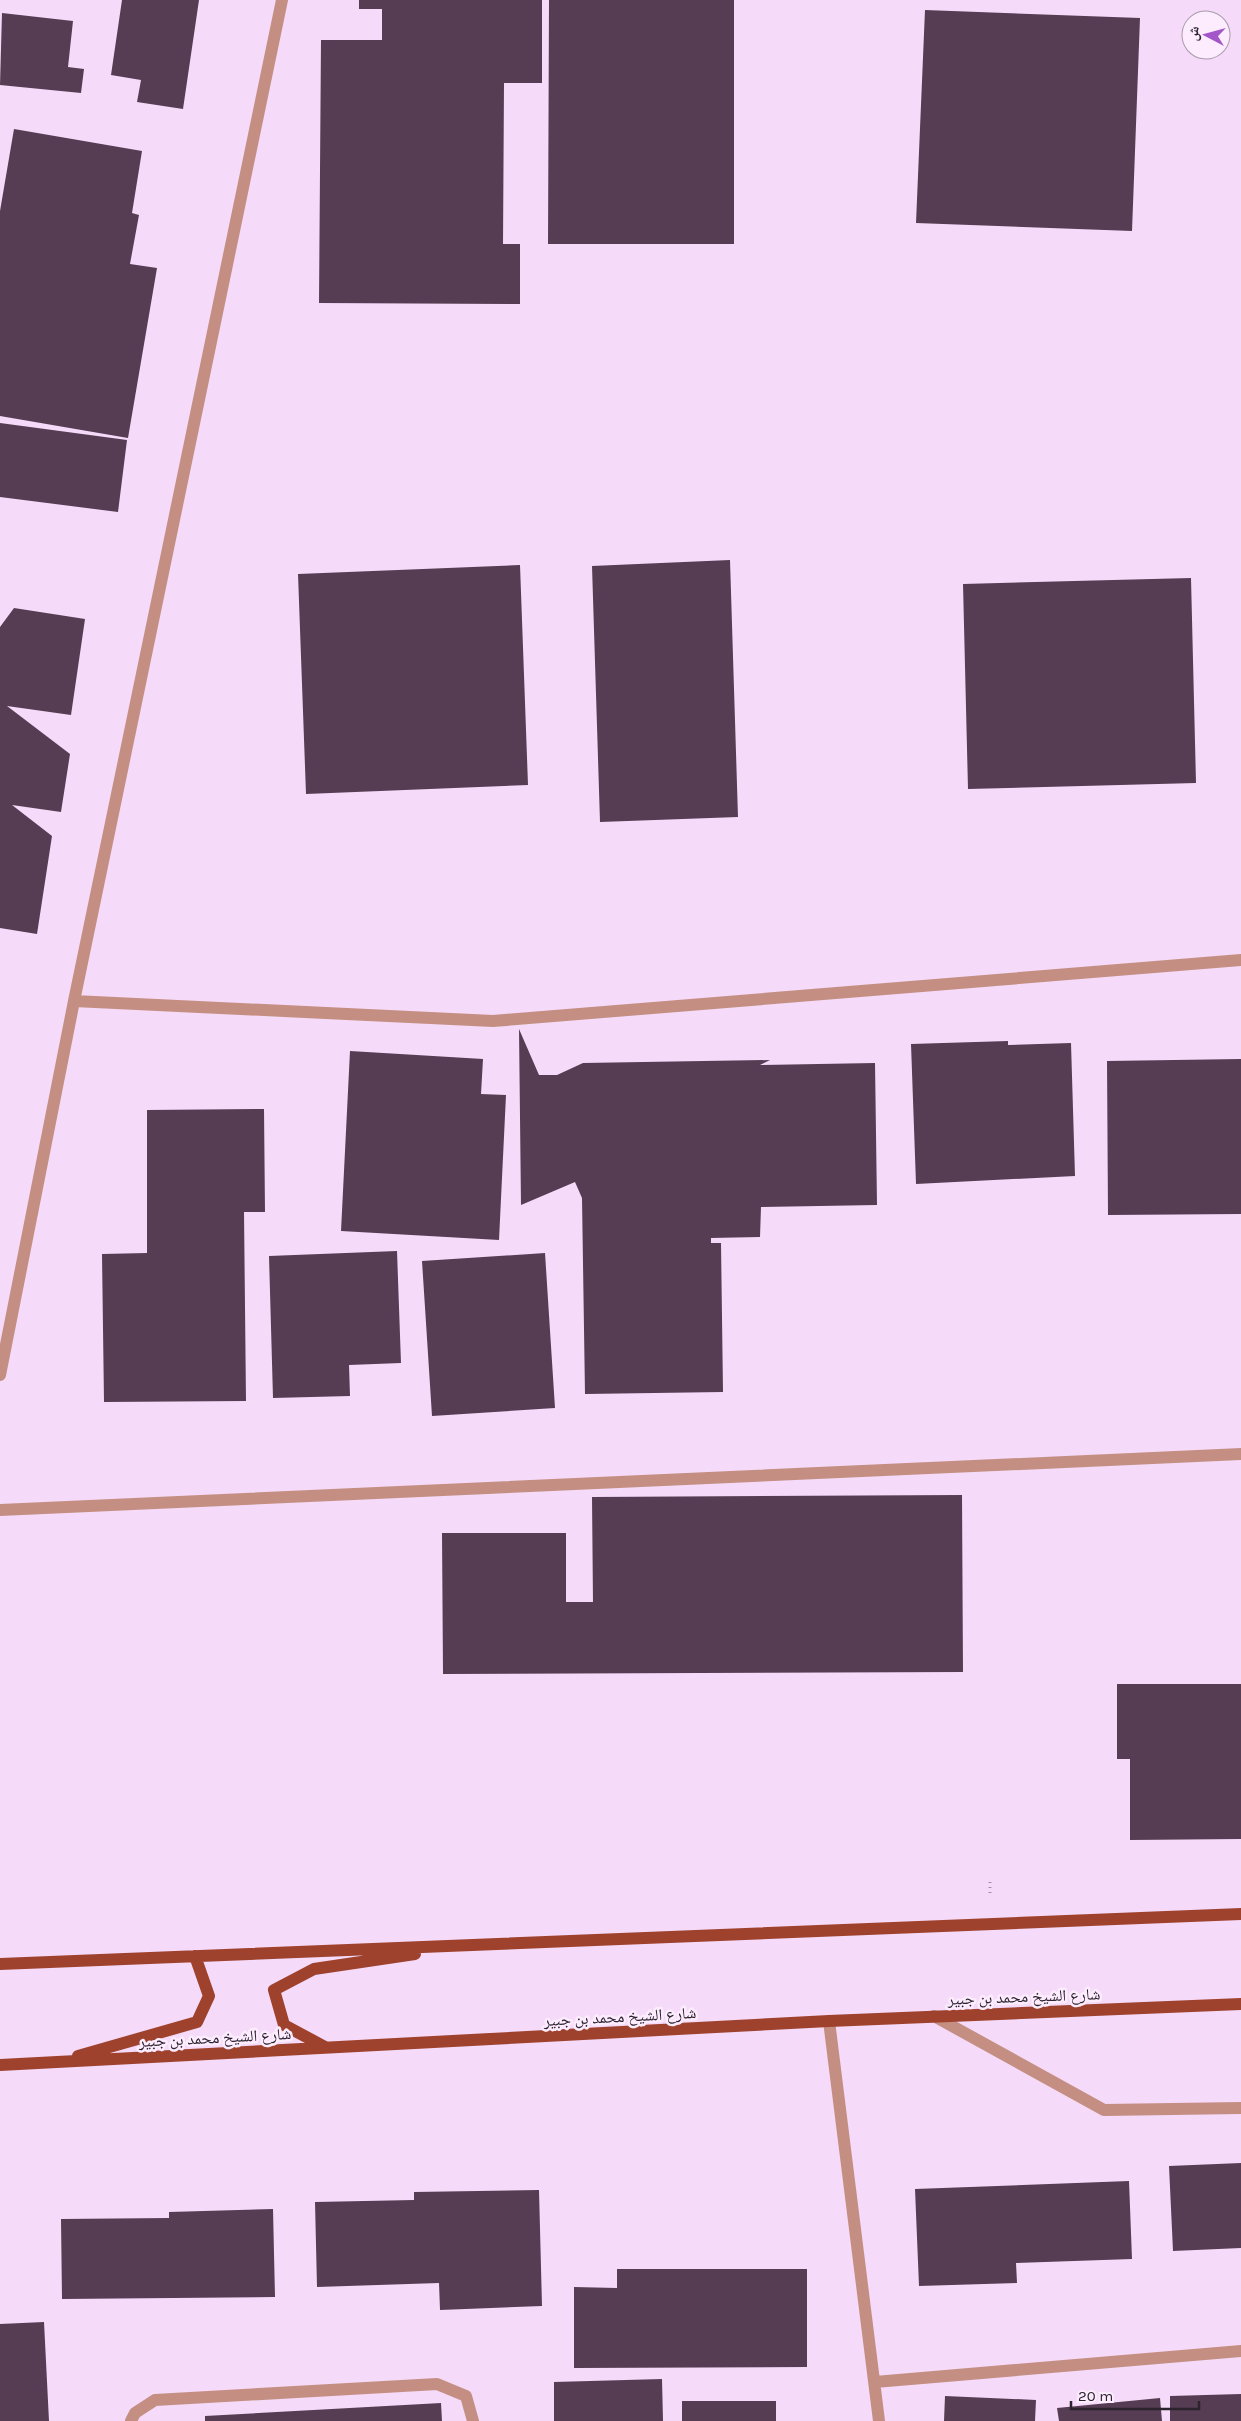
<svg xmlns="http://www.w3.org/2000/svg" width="1241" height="2421" font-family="Karla,'Noto Naskh Arabic',sans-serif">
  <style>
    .building { fill: #563d53 }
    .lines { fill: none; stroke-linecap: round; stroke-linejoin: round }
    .path { stroke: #a490a7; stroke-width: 3; stroke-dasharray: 1 4; stroke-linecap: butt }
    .minor { stroke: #c48f82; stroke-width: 12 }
    .major { stroke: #9f422d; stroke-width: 12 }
    .labels { text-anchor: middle; stroke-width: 5; stroke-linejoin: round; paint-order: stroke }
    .street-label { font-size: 16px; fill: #2d232f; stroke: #fcecfe }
  </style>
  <rect width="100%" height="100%" fill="#f5dbf9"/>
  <path class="building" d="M 122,0 L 199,0 L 183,109 L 137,102 L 141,80 L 111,75 Z
    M 359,0 L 542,0 L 542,83 L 504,83 L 503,244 L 520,244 L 520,304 L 319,303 L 321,40 L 382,40 L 382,9 L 359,9 Z
    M 549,0 L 734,0 L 734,244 L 548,244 Z
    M 925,10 L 1140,18 L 1132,231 L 916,223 Z
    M 2,13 L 73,21 L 68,67 L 84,69 L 81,93 L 0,85 Z
    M 14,129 L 142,151 L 132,213 L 139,215 L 130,264 L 157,268 L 128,438 L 0,416 L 0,211 Z
    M 0,423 L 127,440 L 118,512 L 0,497 Z
    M 730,560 L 738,817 L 600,822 L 592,566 Z
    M 520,565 L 528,785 L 306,794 L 298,574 Z
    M 1191,578 L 1196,783 L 968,789 L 963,584 Z
    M 14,608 L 85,619 L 71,715 L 7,706 L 70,754 L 61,812 L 12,805 L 52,836 L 37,934 L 0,928 L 0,627 Z
    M 519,1029 L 539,1075 L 557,1075 L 583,1063 L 770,1060 L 760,1065 L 875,1063 L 877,1205 L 761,1207 L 760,1237 L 711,1238 L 711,1243 L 721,1243 L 723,1392 L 585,1394 L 582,1198 L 575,1182 L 521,1205 Z
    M 1008,1041 L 1008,1045 L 1071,1043 L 1075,1176 L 916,1184 L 911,1044 Z
    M 350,1051 L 483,1059 L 481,1094 L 506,1095 L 499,1240 L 341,1231 Z
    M 1241,1059 L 1241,1214 L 1108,1215 L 1107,1061 Z
    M 264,1109 L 265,1212 L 244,1212 L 246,1401 L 104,1402 L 102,1254 L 147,1253 L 147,1110 Z
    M 397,1251 L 401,1363 L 349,1365 L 350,1396 L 273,1398 L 269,1256 Z
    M 545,1253 L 555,1408 L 432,1416 L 422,1261 Z
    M 962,1495 L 963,1672 L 443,1674 L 442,1533 L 566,1533 L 566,1602 L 593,1602 L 592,1497 Z
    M 1117,1684 L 1241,1684 L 1241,1839 L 1130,1840 L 1130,1759 L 1117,1759 Z
    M 1241,2163 L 1241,2248 L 1173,2251 L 1169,2166 Z
    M 1129,2181 L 1132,2259 L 1016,2263 L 1017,2283 L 919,2286 L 915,2189 Z
    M 539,2190 L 542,2306 L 440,2310 L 439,2283 L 317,2287 L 315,2202 L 414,2200 L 414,2192 Z
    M 273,2209 L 275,2297 L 62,2299 L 61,2219 L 169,2218 L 169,2212 Z
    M 617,2269 L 807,2269 L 807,2367 L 574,2368 L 574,2287 L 617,2288 Z
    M 44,2322 L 49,2421 L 0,2421 L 0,2324 Z
    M 662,2379 L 663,2421 L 554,2421 L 554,2382 Z
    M 1241,2394 L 1241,2421 L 1170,2421 L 1170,2396 Z
    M 945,2396 L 1036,2400 L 1035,2421 L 944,2421 Z
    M 1160,2398 L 1162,2421 L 1059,2421 L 1057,2408 Z
    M 682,2401 L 776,2401 L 776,2421 L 682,2421 Z
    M 441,2403 L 442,2421 L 205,2421 L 205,2416 Z"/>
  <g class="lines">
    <path class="path" d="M 990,1882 L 990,1896"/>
    <path class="minor" d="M 74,1001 L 493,1021 L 1241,960
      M 0,1375 L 74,1001 L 282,0
      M 0,1510 L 1241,1454
      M 934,2016 L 1104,2110 L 1241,2108
      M 829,2021 L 879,2421
      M 875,2382 L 1241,2351
      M 131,2421 L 135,2413 L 155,2400 L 437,2384 L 466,2396 L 473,2421"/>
    <path class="major" d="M 0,1964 L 1241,1914
      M 325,2047 L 284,2025 L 274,1990 L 314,1969 L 415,1954
      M 78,2056 L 197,2022 L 209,1996 L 195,1956
      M 0,2065 L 829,2021 L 1241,2004"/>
  </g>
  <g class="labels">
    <g class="street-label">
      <text transform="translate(1024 1996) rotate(-2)" y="6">شارع الشيخ محمد بن جبير</text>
      <text transform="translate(620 2016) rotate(-3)" y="6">شارع الشيخ محمد بن جبير</text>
      <text transform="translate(215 2037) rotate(-3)" y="6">شارع الشيخ محمد بن جبير</text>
    </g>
  </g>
  <g transform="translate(1206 35) rotate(276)"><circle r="24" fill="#fcecfe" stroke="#a99cab"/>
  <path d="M0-4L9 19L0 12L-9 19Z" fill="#a256c8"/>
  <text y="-8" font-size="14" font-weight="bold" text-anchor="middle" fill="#2d232f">ش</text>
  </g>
  <path d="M1071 2401v8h128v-8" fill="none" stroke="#2d232f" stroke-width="2.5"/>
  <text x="1078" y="2401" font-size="15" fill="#2d232f" stroke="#fcecfe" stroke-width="4" paint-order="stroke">20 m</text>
</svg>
